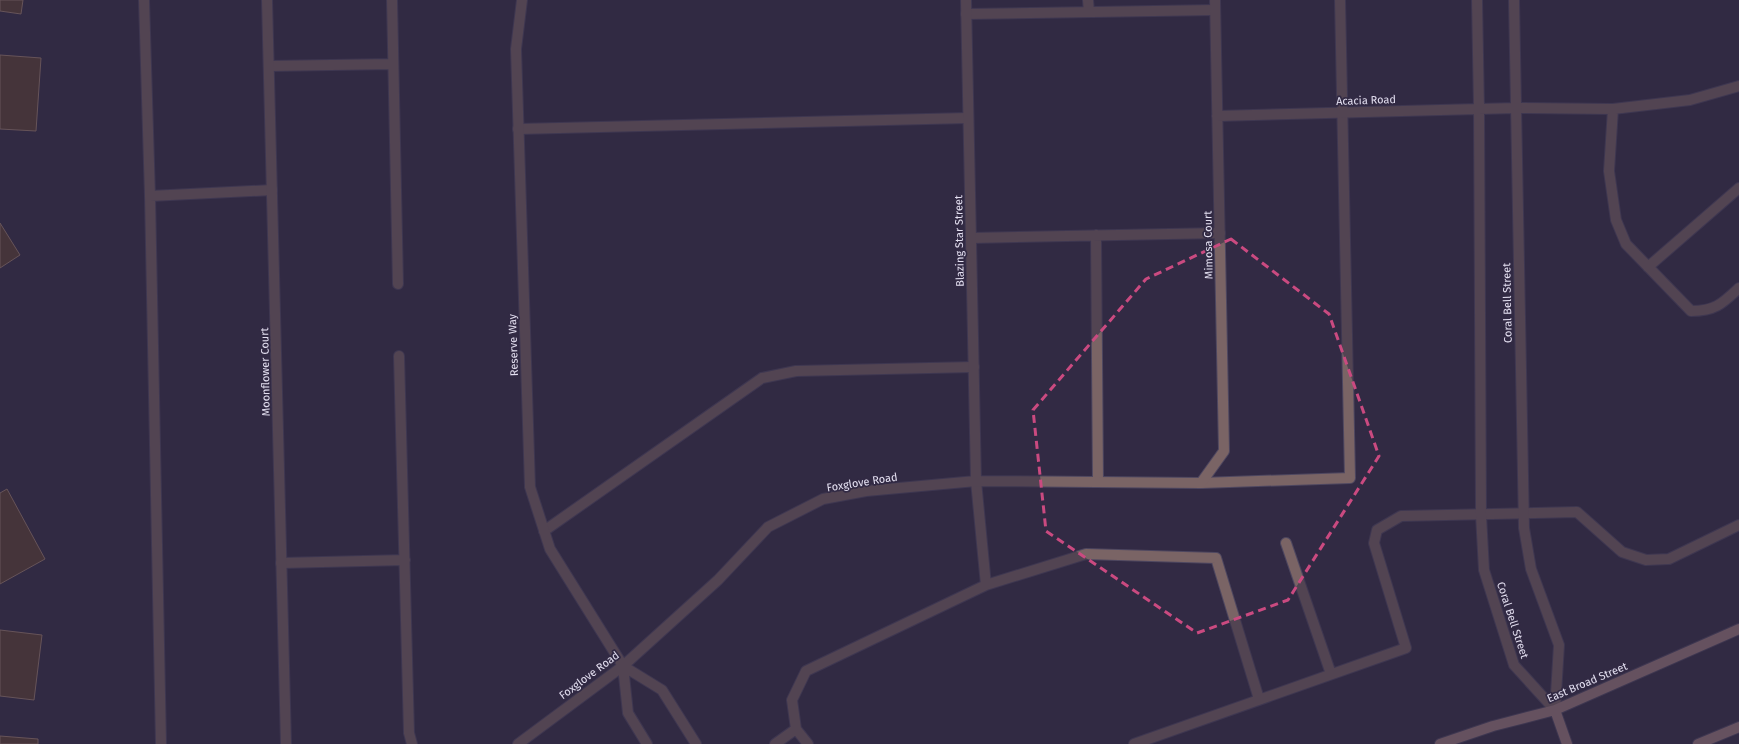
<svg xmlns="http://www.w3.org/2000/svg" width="1739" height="744" font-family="'Fira Sans',sans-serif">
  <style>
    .building { fill: #5d412f; stroke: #a68673 }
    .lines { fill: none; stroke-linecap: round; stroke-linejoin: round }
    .lane-casing { stroke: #4e4760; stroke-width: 12 }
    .street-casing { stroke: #4e4760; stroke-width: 12 }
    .secondary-casing { stroke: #4e4760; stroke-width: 12 }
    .lane { stroke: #7a6465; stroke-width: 10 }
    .street { stroke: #7a6465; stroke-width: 10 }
    .secondary { stroke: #a48182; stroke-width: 10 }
    .marked { fill: none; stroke: #ca4a80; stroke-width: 3; stroke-dasharray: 8 5; stroke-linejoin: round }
    .labels { text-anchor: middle; stroke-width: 3.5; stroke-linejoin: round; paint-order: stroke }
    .street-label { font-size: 11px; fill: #e3dff0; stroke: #322a44 }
  </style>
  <rect width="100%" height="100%" fill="#322a44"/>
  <path class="building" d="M 0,0 L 23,0 L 21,14 L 0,11 Z
    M 0,55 L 41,58 L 36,131 L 0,129 Z
    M 0,223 L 20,255 L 0,268 Z
    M 7,489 L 45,559 L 0,584 L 0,493 Z
    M 0,630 L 42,635 L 34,700 L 0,696 Z
    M 0,736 L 38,739 L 38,744 L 0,744 Z"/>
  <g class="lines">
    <defs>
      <path id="lane" d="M 144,0 L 150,196
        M 392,0 L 398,284
        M 1088,0 L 1089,12
        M 966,14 L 1215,10
        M 269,66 L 393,64
        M 1739,86 L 1690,100 L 1613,109 L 1609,171 L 1616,220 L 1626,244 L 1691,311 C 1715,311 1722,304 1739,288
        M 1516,108 L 1613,109
        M 518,129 L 968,118
        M 1096,235 L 1098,482
        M 971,238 L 1220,233
        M 1648,267 L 1739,188
        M 399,356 L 409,733 L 412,744
        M 976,481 L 986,585
        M 1201,483 L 1350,478 L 1340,0
        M 544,531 L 762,378 L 796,371 L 974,367
        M 1286,543 L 1331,674
        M 281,563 L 405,560
        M 796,729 L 792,700 L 806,671 L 986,585 L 1086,554 L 1216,558 L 1259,699
        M 161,744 L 150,196 L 272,190
        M 775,744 L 796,729 L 808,744
        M 1134,744 L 1406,648 L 1374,543 L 1377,530 L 1401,516 L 1577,512 L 1622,552 L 1646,560 L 1669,559 L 1739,525"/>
      <path id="street" d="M 267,0 L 286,744
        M 522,0 L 516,49 L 530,487 L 550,549 L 623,666 L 662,690 L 696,744
        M 966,0 L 976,481
        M 1477,0 L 1479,109 L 1481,515 L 1484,570 L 1514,665 L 1555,710
        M 1514,0 L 1524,528 L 1531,569 L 1559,645 L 1555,710
        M 1217,116 L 1516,108
        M 623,666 L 628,713 L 647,744
        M 518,744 L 623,666 L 718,580 L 768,527 L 823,499 L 866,491 L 976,481 L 1201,483 L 1224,451 L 1215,0"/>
      <path id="secondary" d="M 1555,710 L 1567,744
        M 1440,744 L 1493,726 L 1555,710 L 1739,629
        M 1698,744 L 1739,727"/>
    </defs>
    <use href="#lane" class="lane-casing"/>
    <use href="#street" class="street-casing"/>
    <use href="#secondary" class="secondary-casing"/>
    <use href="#lane" class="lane"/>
    <use href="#street" class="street"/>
    <use href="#secondary" class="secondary"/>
  </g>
  <path d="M0 0H1739V744H0ZM 1231,239 L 1329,314 L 1379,456 L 1288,600 L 1197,633 L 1046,531 L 1033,410 L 1146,279 Z" fill="#322a44" fill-opacity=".55" fill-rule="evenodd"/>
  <path class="marked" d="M 1231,239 L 1329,314 L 1379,456 L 1288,600 L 1197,633 L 1046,531 L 1033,410 L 1146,279 Z"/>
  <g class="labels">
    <g class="street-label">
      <text transform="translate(1366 100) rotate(-2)" y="4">Acacia Road</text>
      <text transform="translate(959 241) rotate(-91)" y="4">Blazing Star Street</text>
      <text transform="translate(1208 245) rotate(-91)" y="4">Mimosa Court</text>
      <text transform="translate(1507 303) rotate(-91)" y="4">Coral Bell Street</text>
      <text transform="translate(513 345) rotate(-92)" y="4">Reserve Way</text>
      <text transform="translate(265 372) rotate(-91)" y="4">Moonflower Court</text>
      <text transform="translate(862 482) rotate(-9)" y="4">Foxglove Road</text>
      <text transform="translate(1513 620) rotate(72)" y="4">Coral Bell Street</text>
      <text transform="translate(589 675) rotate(-37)" y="4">Foxglove Road</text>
      <text transform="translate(1587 682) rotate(-23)" y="4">East Broad Street</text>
    </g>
  </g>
</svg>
